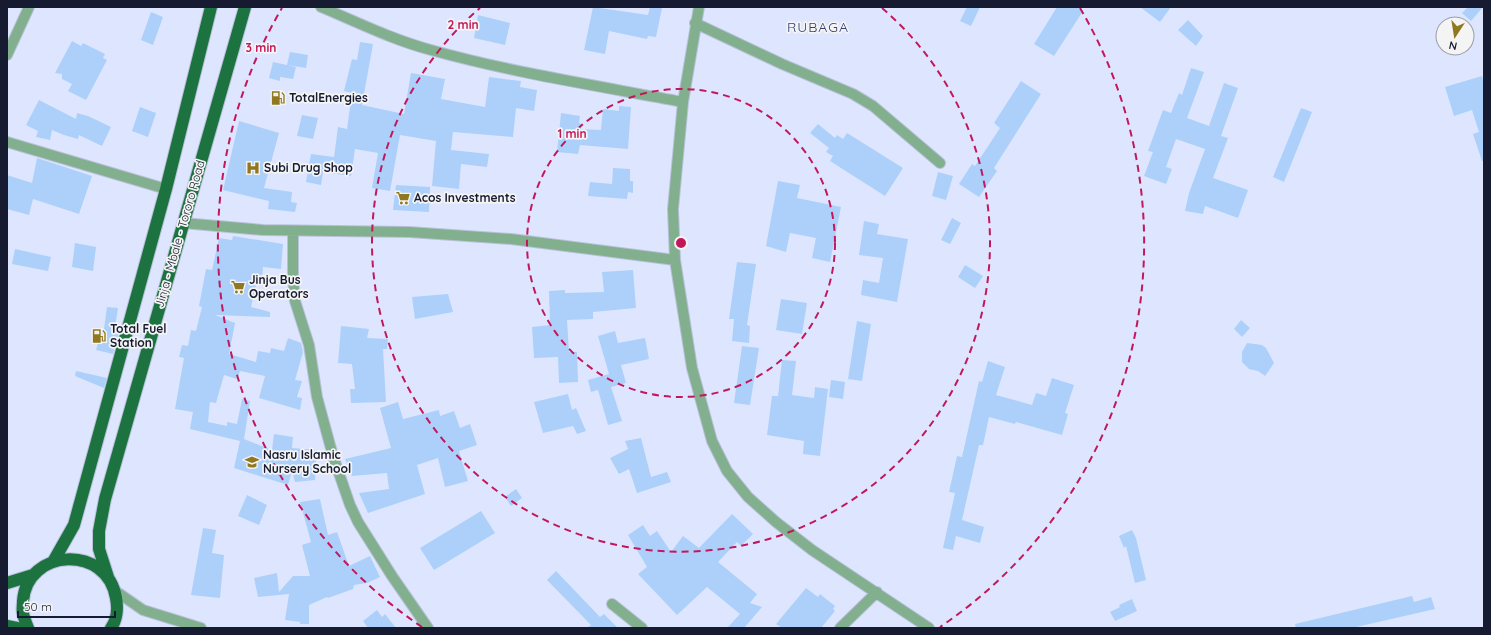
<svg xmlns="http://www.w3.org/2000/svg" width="1491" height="635" font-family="Quicksand,sans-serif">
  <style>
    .building { fill: #acd0fa }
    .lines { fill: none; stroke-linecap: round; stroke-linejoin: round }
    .minor-casing { stroke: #bac1da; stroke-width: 12 }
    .trunk-casing { stroke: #bac1da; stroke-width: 14 }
    .minor { stroke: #82b08e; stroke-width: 10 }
    .trunk { stroke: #1c7340; stroke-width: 12 }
    .ring { fill: none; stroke: #c2185b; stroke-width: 2; stroke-dasharray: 7 5 }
    .labels { text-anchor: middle; stroke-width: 3.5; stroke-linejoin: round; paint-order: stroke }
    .poi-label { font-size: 12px; font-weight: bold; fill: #161b32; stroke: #f4f4f4; text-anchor: start }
    .street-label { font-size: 12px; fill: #161b32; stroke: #f4f4f4 }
    .quarter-label { font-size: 14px; letter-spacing: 1px; fill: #353f73; stroke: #f4f4f4 }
    .centre { fill: #c2185b; stroke: #f4f4f4; stroke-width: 2 }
    .ring-label { font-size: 12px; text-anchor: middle; font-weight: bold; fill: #c2185b; stroke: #f4f4f4; stroke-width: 3.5; stroke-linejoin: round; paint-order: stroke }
  </style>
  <rect width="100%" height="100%" fill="#dee6ff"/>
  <path class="building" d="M 593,7 L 648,15 L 650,7 L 662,8 L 656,37 L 648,36 L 647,39 L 609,31 L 605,54 L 584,50 Z
    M 967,7 L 980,7 L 971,26 L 960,21 Z
    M 1057,7 L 1077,7 L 1083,11 L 1054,56 L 1034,44 Z
    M 1140,7 L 1171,7 L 1160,22 Z
    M 1468,7 L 1483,7 L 1471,21 L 1462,13 Z
    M 151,12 L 163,17 L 153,45 L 141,40 Z
    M 478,15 L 510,23 L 505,45 L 474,38 Z
    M 1188,20 L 1203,36 L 1196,46 L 1178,30 Z
    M 72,41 L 81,46 L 83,43 L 105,54 L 103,58 L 107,60 L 86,100 L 68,91 L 72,84 L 62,79 L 62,74 L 55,73 Z
    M 360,42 L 373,44 L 362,105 L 404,114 L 411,73 L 445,79 L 441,99 L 485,107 L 489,77 L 521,81 L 520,87 L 537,90 L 534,111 L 516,108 L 513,137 L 453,132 L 451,150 L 489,154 L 487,167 L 461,164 L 459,189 L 432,186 L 436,141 L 400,135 L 390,191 L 372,188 L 378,153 L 355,149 L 351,176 L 323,172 L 321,185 L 306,182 L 311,154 L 334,157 L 338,127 L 347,129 L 352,93 L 344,91 L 352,59 L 357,60 Z
    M 290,52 L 308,55 L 306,68 L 287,65 Z
    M 273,62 L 296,67 L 293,79 L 280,77 L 280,81 L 269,78 Z
    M 1191,68 L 1204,72 L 1187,118 L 1209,126 L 1224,83 L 1238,88 L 1221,136 L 1228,138 L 1213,178 L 1248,190 L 1238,218 L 1205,206 L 1203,214 L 1185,211 L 1189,193 L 1205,149 L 1176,139 L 1166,167 L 1172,169 L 1166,184 L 1144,176 L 1153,152 L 1148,151 L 1163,110 L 1171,113 L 1179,93 L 1182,95 Z
    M 1482,76 L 1484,84 L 1484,161 L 1482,161 L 1473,134 L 1479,132 L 1472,110 L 1454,116 L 1445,87 Z
    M 1021,81 L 1041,94 L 994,168 L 997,171 L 979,197 L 959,184 L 972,164 L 975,166 L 1000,128 L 994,123 Z
    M 39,100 L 76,119 L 77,113 L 88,116 L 111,127 L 102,146 L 79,135 L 78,139 L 64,135 L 52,130 L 50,140 L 36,137 L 38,131 L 26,125 Z
    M 619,106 L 631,107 L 628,149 L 580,145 L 578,154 L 557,152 L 561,113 L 580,116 L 579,123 L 582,124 L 581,129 L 601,130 L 603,109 L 619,111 Z
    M 140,107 L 156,113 L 148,137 L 132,131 Z
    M 1301,108 L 1312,112 L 1284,182 L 1273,177 Z
    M 302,115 L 318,118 L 313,139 L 297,136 Z
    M 239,121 L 279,133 L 264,188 L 292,192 L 291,202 L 297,203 L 295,212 L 268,209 L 269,201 L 223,190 Z
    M 818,124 L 835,138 L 837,135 L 843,139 L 847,133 L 903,168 L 885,196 L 830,161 L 833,156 L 826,152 L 829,148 L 810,133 Z
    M 37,158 L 92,176 L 79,214 L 33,199 L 29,215 L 7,209 L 7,175 L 32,183 Z
    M 613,168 L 630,169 L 630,181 L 633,181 L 633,193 L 628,192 L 627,199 L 588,196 L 590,182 L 612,184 Z
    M 938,172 L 953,176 L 946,200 L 932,196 Z
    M 778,181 L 800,185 L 797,198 L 841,207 L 830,262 L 812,258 L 816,238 L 790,233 L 786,252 L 766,246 Z
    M 396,185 L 430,187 L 429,212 L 393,210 Z
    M 952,218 L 961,223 L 950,244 L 941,240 Z
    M 864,221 L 879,224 L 877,234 L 908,239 L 897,302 L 861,295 L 863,280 L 879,283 L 883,258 L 859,255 Z
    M 233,236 L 283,244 L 281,269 L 263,267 L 261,286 L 256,285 L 251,307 L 270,312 L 270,317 L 215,315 L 235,323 L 229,354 L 256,362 L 258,351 L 270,353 L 271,348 L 284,351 L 288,338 L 301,343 L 303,352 L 295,380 L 302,381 L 297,397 L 302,398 L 300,410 L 259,398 L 265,376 L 240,371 L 237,379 L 224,375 L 216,403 L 210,402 L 208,422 L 227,426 L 227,422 L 237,424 L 242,399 L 250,401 L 244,439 L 272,450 L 274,434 L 293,437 L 292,448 L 317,450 L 315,480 L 295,482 L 292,471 L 288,485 L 234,468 L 240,441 L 190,429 L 193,412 L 175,409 L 184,358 L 179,357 L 182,345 L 188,346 L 191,330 L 196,331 L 202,307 L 199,306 L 206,269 L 212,270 L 219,238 L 232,240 Z
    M 75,243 L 96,247 L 93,271 L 72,267 Z
    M 15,249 L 51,257 L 48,271 L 12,264 Z
    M 737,262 L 756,264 L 747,325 L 750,326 L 749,343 L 732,341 L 734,319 L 729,319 Z
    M 965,265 L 983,276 L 975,288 L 958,277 Z
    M 633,270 L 636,308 L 593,312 L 593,319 L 567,320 L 569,352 L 577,352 L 578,382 L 559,383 L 558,357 L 534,358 L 532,327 L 550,325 L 549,291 L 565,290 L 565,293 L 604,292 L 602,272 Z
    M 448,294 L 453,312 L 415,319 L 412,297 Z
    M 781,299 L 807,303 L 802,334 L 776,330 Z
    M 107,307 L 118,308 L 115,328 L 119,331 L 113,354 L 96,350 L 102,329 L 104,329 Z
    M 1241,320 L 1250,328 L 1242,337 L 1234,329 Z
    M 857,321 L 871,324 L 862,381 L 848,379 Z
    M 341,326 L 369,329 L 367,338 L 388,339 L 387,349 L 383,349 L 386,402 L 351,403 L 350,389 L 355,389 L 352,364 L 338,363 Z
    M 615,331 L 618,343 L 645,338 L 649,359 L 621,365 L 626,383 L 611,387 L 622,421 L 608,425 L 598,390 L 591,392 L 588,380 L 609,374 L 598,336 Z
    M 1247,343 L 1262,345 L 1266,348 L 1274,363 L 1265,376 L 1258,371 L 1249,369 L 1242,362 L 1242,352 Z
    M 742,346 L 759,348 L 750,405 L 734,403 Z
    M 782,360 L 796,361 L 792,395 L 814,398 L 815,387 L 828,389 L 820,456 L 803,454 L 804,441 L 767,435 L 772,396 L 778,396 Z
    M 988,361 L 1005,367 L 996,395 L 1032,405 L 1036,393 L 1046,396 L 1052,378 L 1074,385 L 1065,413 L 1068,414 L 1062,435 L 1016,422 L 1015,424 L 989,417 L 983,445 L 979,445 L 962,520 L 984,527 L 980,543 L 956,536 L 953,550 L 943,548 L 955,493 L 949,492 L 957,456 L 962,457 L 979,381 L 982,382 Z
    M 76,371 L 107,378 L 104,388 L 75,376 Z
    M 831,380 L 845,382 L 843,399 L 829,397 Z
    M 568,394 L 572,410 L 576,408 L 586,431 L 577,434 L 573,426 L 543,433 L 534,402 Z
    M 398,402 L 403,419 L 439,410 L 440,416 L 454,411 L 460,428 L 470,424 L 477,445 L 459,451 L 468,481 L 445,487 L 438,458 L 417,465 L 425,494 L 368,513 L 359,493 L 389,489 L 387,473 L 352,476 L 345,459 L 391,448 L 380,408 Z
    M 641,438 L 651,477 L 667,472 L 671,482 L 637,493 L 629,469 L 619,474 L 610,458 L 628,449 L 625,441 Z
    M 516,489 L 522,498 L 511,506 L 505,497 Z
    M 247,495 L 267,505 L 259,525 L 238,516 Z
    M 320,499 L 328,535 L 337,532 L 349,566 L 370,556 L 380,577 L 367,583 L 354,585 L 353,589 L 328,598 L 327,597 L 309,605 L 309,624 L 300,624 L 300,622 L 285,620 L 289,594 L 258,597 L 254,578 L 277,573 L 279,592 L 293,576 L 310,576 L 302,545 L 311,542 L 300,502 Z
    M 481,511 L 495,533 L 434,570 L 420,548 Z
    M 732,514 L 753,534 L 741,546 L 737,542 L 718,562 L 757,594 L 750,603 L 762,607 L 744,628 L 727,628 L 740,614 L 707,587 L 677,615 L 638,574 L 647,567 L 628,535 L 643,525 L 650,536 L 657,531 L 671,552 L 683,536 L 699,548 Z
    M 203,528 L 216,530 L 212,553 L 224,555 L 220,598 L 191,595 Z
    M 1132,530 L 1136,538 L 1146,580 L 1135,583 L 1126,546 L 1124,548 L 1119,536 Z
    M 556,571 L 600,617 L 604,614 L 618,628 L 587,628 L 591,625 L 547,580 Z
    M 806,588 L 818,597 L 820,594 L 835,606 L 833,609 L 835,611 L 821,628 L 782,628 L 776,624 Z
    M 1412,596 L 1414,602 L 1431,597 L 1435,609 L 1352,628 L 1296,628 L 1295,624 Z
    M 1132,599 L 1137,611 L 1115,621 L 1110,612 L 1120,607 L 1119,605 Z
    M 377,610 L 382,617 L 385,614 L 396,628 L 368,628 L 363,621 Z"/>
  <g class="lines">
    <defs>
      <path id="minor" d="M 321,7 C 357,22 393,40 431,50 C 514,73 599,86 683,102
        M 699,7 L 683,102 L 673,209 L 675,260 L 692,368 L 712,441 L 727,471 L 748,497 L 776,522 L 812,550 L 929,628
        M 695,23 L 782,64 L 853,94 L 873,106 L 940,163
        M 7,55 L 29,7
        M 7,142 L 166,189
        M 183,223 L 263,230 L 409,232 L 511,239 L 675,260
        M 293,231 L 293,277 L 295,301 L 309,345 L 317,397 L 333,456 L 350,505 L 358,522 L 392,576 L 428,628
        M 114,590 L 143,610 L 201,628
        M 612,604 L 642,628
        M 840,628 L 877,592"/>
      <path id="trunk" d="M 53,562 L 74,525 L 166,189 L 211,7
        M 108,577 L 99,549 L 99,531 L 105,499 L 245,7
        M 7,583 L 33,575
        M 7,626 L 17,628
        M 28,628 C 26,623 24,618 23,614 C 22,610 23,605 23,601 C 27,548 107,544 116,598 C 118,608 117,620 111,628"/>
    </defs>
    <use href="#minor" class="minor-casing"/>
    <use href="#trunk" class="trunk-casing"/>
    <use href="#minor" class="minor"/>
    <use href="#trunk" class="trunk"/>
  </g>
  <g class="ring">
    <circle cx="681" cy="243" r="154"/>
    <path d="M882 8A309 309 0 1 1 480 8"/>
    <path d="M422 627A463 463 0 0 1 282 8M1080 8A463 463 0 0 1 940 627"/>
  </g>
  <defs>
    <symbol id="fuel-bare" viewBox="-9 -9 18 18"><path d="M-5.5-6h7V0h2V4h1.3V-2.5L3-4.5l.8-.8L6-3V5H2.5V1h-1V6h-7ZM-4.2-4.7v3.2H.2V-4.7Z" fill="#91781e" stroke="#f4f4f4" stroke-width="2.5" paint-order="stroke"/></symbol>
    <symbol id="hospital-bare" viewBox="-9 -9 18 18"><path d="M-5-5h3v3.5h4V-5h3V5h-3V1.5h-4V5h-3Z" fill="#91781e" stroke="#f4f4f4" stroke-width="2.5" paint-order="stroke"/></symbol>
    <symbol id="supermarket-bare" viewBox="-9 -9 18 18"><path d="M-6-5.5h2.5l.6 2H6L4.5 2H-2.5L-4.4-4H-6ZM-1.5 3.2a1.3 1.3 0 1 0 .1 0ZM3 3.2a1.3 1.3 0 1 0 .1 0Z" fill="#91781e" stroke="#f4f4f4" stroke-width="2.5" paint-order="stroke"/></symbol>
    <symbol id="school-bare" viewBox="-9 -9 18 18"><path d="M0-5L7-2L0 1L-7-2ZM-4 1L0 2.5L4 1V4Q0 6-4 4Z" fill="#91781e" stroke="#f4f4f4" stroke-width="2.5" paint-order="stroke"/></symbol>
  </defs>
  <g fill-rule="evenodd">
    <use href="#fuel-bare" x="268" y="88" width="20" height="20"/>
    <use href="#hospital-bare" x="243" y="158" width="20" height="20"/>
    <use href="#supermarket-bare" x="393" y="188" width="20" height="20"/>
    <use href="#supermarket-bare" x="228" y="277" width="20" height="20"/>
    <use href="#fuel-bare" x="89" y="326" width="20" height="20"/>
    <use href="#school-bare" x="242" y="452" width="20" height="20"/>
  </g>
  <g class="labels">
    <g class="poi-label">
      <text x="289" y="102">TotalEnergies</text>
      <text x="264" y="172">Subi Drug Shop</text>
      <text x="414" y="202">Acos Investments</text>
      <text x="249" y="284">Jinja Bus<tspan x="249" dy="14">Operators</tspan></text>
      <text x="110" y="333">Total Fuel<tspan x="110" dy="14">Station</tspan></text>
      <text x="263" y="459">Nasru Islamic<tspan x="263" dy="14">Nursery School</tspan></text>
    </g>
    <g class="street-label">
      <text transform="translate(180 234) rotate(-74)" y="4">Jinja - Mbale - Tororo Road</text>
    </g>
    <g class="quarter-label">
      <text x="818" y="32">RUBAGA</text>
    </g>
  </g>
  <circle cx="681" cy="243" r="6" class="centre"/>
  <g class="ring-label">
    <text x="463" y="29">2 min</text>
    <text x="261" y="52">3 min</text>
    <text x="572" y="138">1 min</text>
  </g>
  <rect width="1491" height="635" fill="none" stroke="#161b32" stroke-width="16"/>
  <g transform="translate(1455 36) rotate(192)"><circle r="19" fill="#f4f4f4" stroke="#9b9da6"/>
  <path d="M0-3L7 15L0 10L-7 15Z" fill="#91781e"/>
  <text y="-6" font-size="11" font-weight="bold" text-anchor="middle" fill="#161b32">N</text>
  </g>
  <path d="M18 611v6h97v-6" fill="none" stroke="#161b32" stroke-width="2"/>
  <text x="24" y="611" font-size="12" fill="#161b32" stroke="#f4f4f4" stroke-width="3" paint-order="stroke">50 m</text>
</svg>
